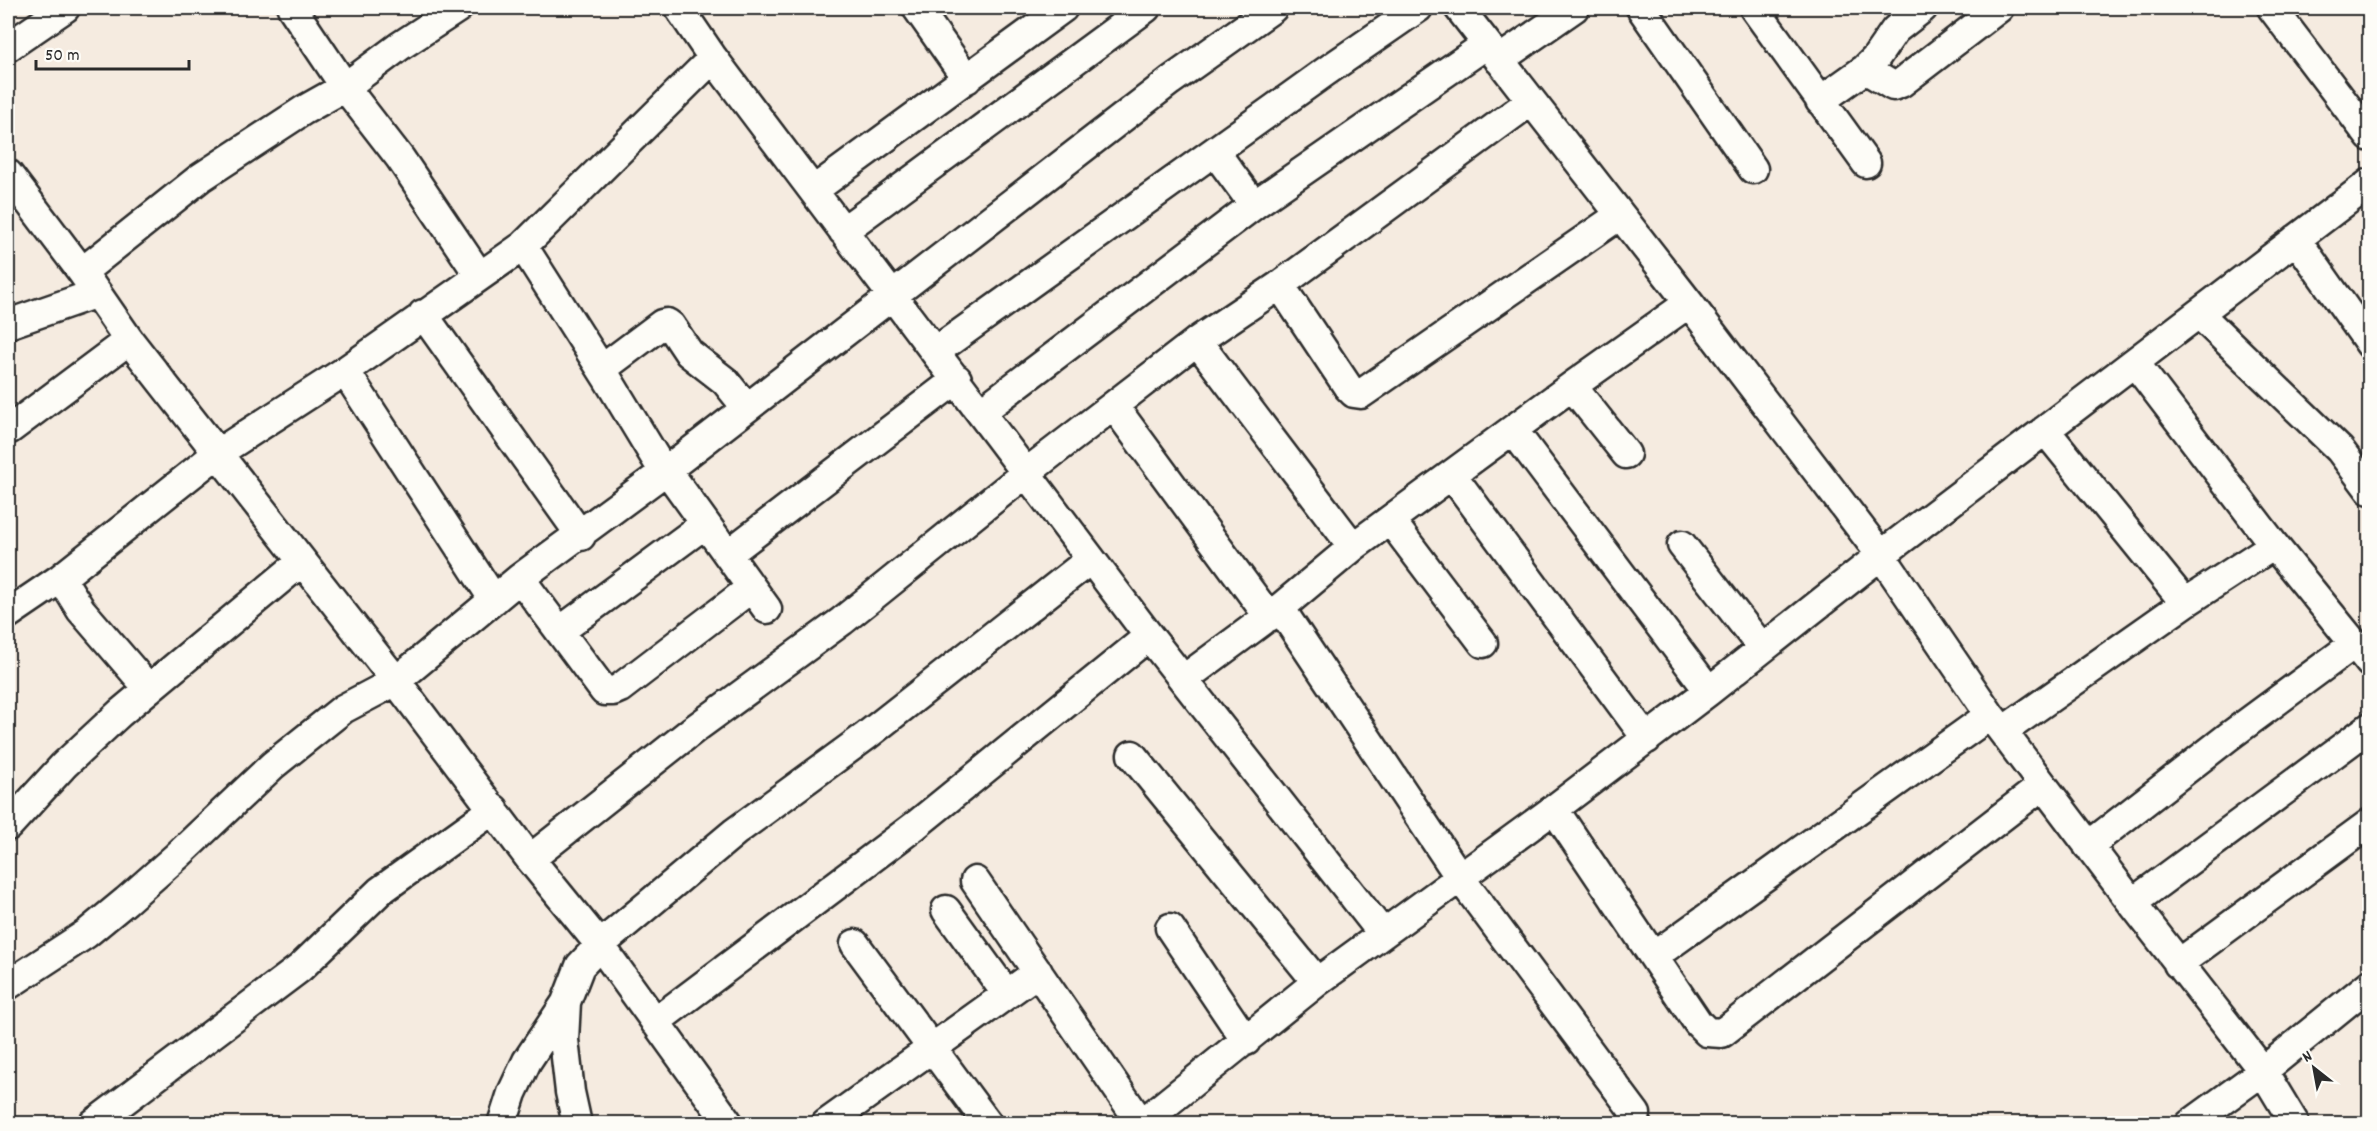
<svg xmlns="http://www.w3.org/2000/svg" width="2377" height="1131" font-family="Dekko,sans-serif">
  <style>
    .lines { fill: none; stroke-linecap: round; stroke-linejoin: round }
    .minor-casing { stroke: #2b2b2b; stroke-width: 33 }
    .minor { stroke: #fdfcf7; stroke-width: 28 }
  </style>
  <rect width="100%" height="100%" fill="#f5ebe0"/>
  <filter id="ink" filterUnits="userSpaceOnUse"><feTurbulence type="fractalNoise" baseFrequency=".0167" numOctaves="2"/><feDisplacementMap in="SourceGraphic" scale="12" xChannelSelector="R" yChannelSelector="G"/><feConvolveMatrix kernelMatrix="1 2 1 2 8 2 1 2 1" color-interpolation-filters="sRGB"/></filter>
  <g filter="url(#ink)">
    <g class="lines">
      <defs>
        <path id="minor" d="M 292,8 L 345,87 L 400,158 L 479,275
          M 679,8 L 713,58 L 1149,636 L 1383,934
          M 917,8 L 967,79
          M 1459,8 L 1689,303 L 1881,555 L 1990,715 L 2132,903 L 2263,1071 L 2295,1124
          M 1641,8 L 1753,169
          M 1754,8 L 1866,163
          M 2272,8 L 2370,137
          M 8,47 L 65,8
          M 1499,60 L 1574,8
          M 1865,69 L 1893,86 L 1901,83 L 1999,8
          M 1820,101 L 1865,69 L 1875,59 L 1895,30 L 1923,8
          M 1215,152 L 1254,205
          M 8,174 L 82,272 L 129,340 L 396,681 L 530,859 L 600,945 L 729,1124
          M 814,190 L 1063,8
          M 843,231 L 1146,8
          M 2296,239 L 2370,344
          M 523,246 L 607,378 L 664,472 L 674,480 L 767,609
          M 82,272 L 200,178 L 304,110 L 345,87 L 400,46 L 458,8
          M 1280,285 L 1348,387 L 1354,393 L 1361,394 L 1620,215
          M 423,314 L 581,536
          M 2199,314 L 2340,450 L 2370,490
          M 8,324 L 97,293
          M 1197,341 L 1353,547
          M 936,351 L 1325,72 L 1418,8
          M 2135,363 L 2274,545 L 2370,663
          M 602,369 L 662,324 L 667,323 L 671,326 L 689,353 L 725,381 L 746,407
          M 345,371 L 494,600
          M 1572,386 L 1626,454
          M 1114,406 L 1269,617
          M 982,411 L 1254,205 L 1487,44
          M 10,429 L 129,340
          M 1513,430 L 1709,691
          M 2045,430 L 2185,603
          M 1452,475 L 1647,739
          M 1391,521 L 1483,643
          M 1682,545 L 1762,648
          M 728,554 L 957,379
          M 61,578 L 81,610 L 149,689
          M 520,578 L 604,691 L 613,691 L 620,688 L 751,588
          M 1280,608 L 1461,879 L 1636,1114
          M 8,614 L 61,578 L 218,453 L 345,371 L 523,246 L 713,58
          M 560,631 L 705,524
          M 1184,679 L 1280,608 L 1353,547 L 1572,386 L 1689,303
          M 2003,731 L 2185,603 L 2274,545
          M 1132,755 L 1317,982
          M 1554,809 L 1698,1023 L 1707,1032 L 1722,1033 L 2043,785
          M 8,826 L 64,765 L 120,713 L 301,562
          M 2088,846 L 2228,737 L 2354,644
          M 530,859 L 693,730 L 842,621 L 1026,473 L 1197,341 L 1280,285 L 1531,101
          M 975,881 L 1141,1123
          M 2132,903 L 2370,727
          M 946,910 L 1006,993
          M 1170,928 L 1246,1041
          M 855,944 L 988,1124
          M 1654,956 L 1990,715
          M 2178,964 L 2370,823
          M 8,985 L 86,934 L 126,901 L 177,856 L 273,765 L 343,709 L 396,681 L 520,578 L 664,472 L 1170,81 L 1273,8
          M 655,1022 L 916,825 L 1149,636
          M 93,1124 L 300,968 L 380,891 L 494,809
          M 502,1124 L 512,1093 L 527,1061 L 565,1004
          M 577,1124 L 570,1092 L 564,1040 L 566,1002 L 580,966 L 600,945 L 735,832 L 866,736 L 1091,559
          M 826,1124 L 1038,972
          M 1141,1124 L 1317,982 L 1554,809 L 1709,691 L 1881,555 L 2370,183
          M 2190,1124 L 2263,1071 L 2370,984"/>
      </defs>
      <use href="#minor" class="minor-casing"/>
      <use href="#minor" class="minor"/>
    </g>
  </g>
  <rect width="2377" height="1131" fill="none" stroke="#fdfcf7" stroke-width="30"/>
  <rect x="15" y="15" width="2347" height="1101" fill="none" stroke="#2b2b2b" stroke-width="2" filter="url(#ink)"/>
  <g transform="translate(2314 1068) rotate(329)" stroke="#fdfcf7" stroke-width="4.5" paint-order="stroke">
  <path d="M0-4.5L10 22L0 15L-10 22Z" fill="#2b2b2b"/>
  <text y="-9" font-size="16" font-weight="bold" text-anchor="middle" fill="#2b2b2b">N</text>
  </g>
  <path d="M36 60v9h153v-9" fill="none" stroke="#2b2b2b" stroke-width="3"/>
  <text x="45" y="60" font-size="18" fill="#2b2b2b" stroke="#fdfcf7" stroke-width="4.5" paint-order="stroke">50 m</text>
</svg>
